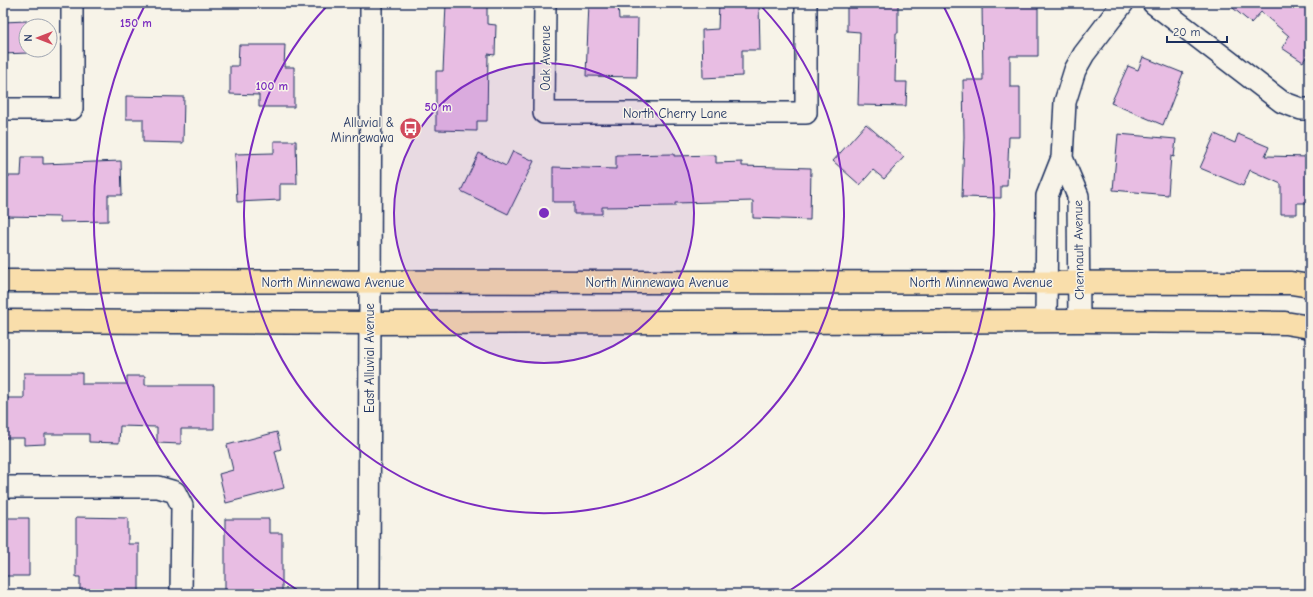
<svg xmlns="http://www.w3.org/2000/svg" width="1313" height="597" font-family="'Comic Neue',sans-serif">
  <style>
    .building { fill: #e8bde3; stroke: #1b2f5e }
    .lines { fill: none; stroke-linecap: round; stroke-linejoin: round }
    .minor-casing { stroke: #1b2f5e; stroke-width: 24 }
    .major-casing { stroke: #1b2f5e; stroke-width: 25 }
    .minor { stroke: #f7f3e8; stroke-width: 21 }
    .major { stroke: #f9deab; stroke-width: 22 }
    .ring { fill: none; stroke: #7b2cbf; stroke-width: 2 }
    .labels { text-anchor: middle; stroke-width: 3; stroke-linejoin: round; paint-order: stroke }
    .street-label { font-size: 13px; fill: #1b2f5e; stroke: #f7f3e8 }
    .poi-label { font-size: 13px; fill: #1b2f5e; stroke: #f7f3e8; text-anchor: end }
    .centre { fill: #7b2cbf; stroke: #f7f3e8; stroke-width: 2 }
    .ring-label { font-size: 12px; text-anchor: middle; font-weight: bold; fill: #7b2cbf; stroke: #f7f3e8; stroke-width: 3; stroke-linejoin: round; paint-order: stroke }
  </style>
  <rect width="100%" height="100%" fill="#f7f3e8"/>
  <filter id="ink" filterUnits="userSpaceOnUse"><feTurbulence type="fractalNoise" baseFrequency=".025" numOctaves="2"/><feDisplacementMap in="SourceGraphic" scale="8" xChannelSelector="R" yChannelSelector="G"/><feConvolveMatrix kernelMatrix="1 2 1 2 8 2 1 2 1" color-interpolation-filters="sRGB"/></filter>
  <g filter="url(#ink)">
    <path class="building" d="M 589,3 L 618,3 L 619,19 L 638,19 L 637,77 L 586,76 Z
      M 719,3 L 759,3 L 760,50 L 742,50 L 742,76 L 703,78 L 702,30 L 718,29 Z
      M 847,3 L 898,3 L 898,33 L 896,33 L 895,82 L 907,82 L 906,106 L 858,105 L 860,32 L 847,31 Z
      M 982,3 L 1038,3 L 1038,56 L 1010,56 L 1010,87 L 1020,87 L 1020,137 L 1009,137 L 1007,186 L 1001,186 L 1001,198 L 962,197 L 964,137 L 963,80 L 983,80 Z
      M 1227,3 L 1310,3 L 1310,51 L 1303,62 L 1282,48 L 1289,36 L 1261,12 L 1251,23 Z
      M 446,4 L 487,6 L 487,24 L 496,25 L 495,55 L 488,54 L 487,121 L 477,121 L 477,131 L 436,130 L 436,71 L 443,71 Z
      M 27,21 L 26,50 L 28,50 L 28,53 L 3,54 L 3,22 Z
      M 239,45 L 285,45 L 284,67 L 294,67 L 294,107 L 259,107 L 259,95 L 230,94 L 230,66 L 238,66 Z
      M 1143,57 L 1183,73 L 1163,125 L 1111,103 L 1128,66 L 1138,70 Z
      M 126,96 L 184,97 L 183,143 L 143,142 L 143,119 L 126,119 Z
      M 866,124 L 904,157 L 884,179 L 873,170 L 860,185 L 833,161 Z
      M 1118,134 L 1176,139 L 1174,157 L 1171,156 L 1168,195 L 1113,190 Z
      M 1215,134 L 1235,143 L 1238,134 L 1269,147 L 1265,156 L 1310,157 L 1310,203 L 1297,203 L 1297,214 L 1281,214 L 1281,184 L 1250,170 L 1243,186 L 1200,168 Z
      M 274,141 L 296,141 L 297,184 L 280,184 L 280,200 L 237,202 L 235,154 L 274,153 Z
      M 513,151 L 534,161 L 508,214 L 461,191 L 479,153 L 506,166 Z
      M 674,154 L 674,156 L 716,155 L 716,163 L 742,162 L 742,166 L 811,168 L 810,220 L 753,218 L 753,201 L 675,203 L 675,206 L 602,207 L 602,214 L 574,214 L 574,202 L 553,202 L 553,167 L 616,169 L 616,155 Z
      M 22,157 L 43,157 L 43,164 L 121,161 L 122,195 L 108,195 L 108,221 L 60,222 L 60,217 L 3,216 L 3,176 L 21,176 Z
      M 24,373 L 82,373 L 82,384 L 127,384 L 127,376 L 145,376 L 145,385 L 214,385 L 214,429 L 181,429 L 181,444 L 157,443 L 157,427 L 120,426 L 119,443 L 89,442 L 89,434 L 45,434 L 45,444 L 24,445 L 24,438 L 3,438 L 3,398 L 24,398 Z
      M 277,432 L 281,449 L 275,451 L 284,488 L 226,503 L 219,474 L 233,470 L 227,445 Z
      M 76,517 L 128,518 L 128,544 L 139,544 L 139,594 L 80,594 L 80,577 L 76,577 Z
      M 3,518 L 29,518 L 29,576 L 3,576 Z
      M 225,519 L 269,519 L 269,533 L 282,533 L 282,594 L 225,594 Z"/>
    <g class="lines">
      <defs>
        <path id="minor" d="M 545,3 L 544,113 L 806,113 L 806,3
          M 1153,3 L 1282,102 L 1301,109 L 1310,109
          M 3,109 L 72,109 L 72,3
          M 1062,158 L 1078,196 L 1079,321
          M 1046,321 L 1047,196 L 1062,158 L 1065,102 L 1075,70 L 1084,54 L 1123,3
          M 3,487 L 158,487 L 175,492 L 182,506 L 181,594
          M 369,594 L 371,3"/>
        <path id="major" d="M 3,281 L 1291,283 L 1310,286
          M 3,321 L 369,323 L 1079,321 L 1226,322 L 1285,323 L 1310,327"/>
      </defs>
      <use href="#minor" class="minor-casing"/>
      <use href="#major" class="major-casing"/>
      <use href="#minor" class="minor"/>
      <use href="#major" class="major"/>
    </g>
  </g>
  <circle cx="544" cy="213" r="150" fill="#7b2cbf" fill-opacity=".12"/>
  <g class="ring">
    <circle cx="544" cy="213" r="150"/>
    <path d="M760 5A300 300 0 1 1 328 5"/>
    <path d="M302 593A450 450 0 0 1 145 5M943 5A450 450 0 0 1 786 593"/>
  </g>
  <defs>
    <symbol id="bus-disc" viewBox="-11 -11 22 22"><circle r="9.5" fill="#d1495b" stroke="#f7f3e8"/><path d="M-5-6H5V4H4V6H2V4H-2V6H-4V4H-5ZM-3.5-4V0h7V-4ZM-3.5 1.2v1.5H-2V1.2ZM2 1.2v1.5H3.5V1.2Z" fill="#fff"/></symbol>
  </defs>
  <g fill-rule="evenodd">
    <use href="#bus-disc" x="398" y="116" width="25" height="25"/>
  </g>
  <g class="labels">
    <g class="street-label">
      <text transform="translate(545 58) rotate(-90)" y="5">Oak Avenue</text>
      <text x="675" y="118">North Cherry Lane</text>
      <text transform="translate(1078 250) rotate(-91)" y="5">Chennault Avenue</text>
      <text x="333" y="287">North Minnewawa Avenue</text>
      <text x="657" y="287">North Minnewawa Avenue</text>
      <text x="981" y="287">North Minnewawa Avenue</text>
      <text transform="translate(369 358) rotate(-90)" y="5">East Alluvial Avenue</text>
    </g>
    <g class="poi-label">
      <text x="394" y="127">Alluvial &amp;<tspan x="394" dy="15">Minnewawa</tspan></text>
    </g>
  </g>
  <circle cx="544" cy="213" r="6" class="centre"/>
  <g class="ring-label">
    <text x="136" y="27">150 m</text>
    <text x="272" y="90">100 m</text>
    <text x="438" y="111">50 m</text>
  </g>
  <rect width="1313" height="597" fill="none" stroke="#f7f3e8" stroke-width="16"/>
  <rect x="8" y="8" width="1297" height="581" fill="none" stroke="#1b2f5e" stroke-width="1.5" filter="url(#ink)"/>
  <g transform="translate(38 38) rotate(270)"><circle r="19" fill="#f7f3e8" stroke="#9fa5b1"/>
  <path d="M0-3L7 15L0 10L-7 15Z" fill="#d1495b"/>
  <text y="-6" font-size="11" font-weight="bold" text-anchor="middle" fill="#1b2f5e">N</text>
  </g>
  <path d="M1167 36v6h60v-6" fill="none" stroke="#1b2f5e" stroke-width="2"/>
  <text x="1173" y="36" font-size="12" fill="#1b2f5e" stroke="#f7f3e8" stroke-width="3" paint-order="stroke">20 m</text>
</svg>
